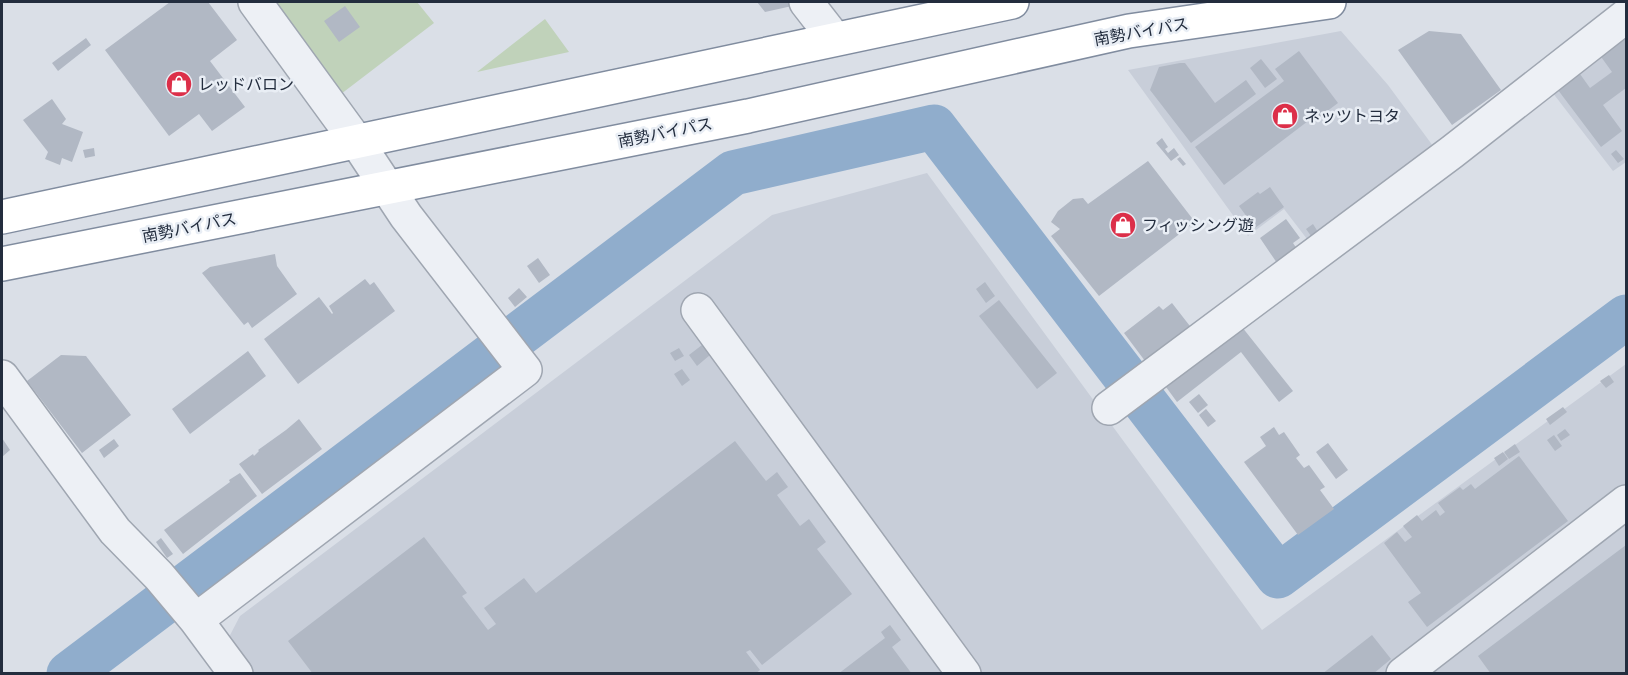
<svg xmlns="http://www.w3.org/2000/svg" width="1628" height="675" font-family="Commissioner,'Noto Sans JP',sans-serif">
  <style>
    .built { fill: #c8ced9 }
    .green { fill: #c0d2ba }
    .lines { fill: none; stroke-linecap: round; stroke-linejoin: round }
    .river { stroke: #90adcc; stroke-width: 45 }
    .building { fill: #b1b8c4 }
    .minor-casing { stroke: #9fa6b1; stroke-width: 36 }
    .highway-casing { stroke: #808c9f; stroke-width: 36 }
    .minor { stroke: #edf0f5; stroke-width: 33 }
    .highway { stroke: #fff; stroke-width: 33 }
    .labels { text-anchor: middle; stroke-width: 5; stroke-linejoin: round; paint-order: stroke }
    .street-label { font-size: 16px; fill: #232d3e; stroke: #e9eef5 }
    .poi-label { font-size: 16px; fill: #232d3e; stroke: #e9eef5; text-anchor: start }
  </style>
  <rect width="100%" height="100%" fill="#dadfe7"/>
  <path class="built" d="M 1341,31 L 1388,85 L 1433,146 L 1307,239 L 1284,209 L 1248,236 L 1128,70 Z
    M 1626,35 L 1626,162 L 1613,171 L 1549,88 Z
    M 927,173 L 1262,630 L 1626,364 L 1626,673 L 254,674 L 228,639 L 240,616 L 772,215 Z"/>
  <path class="green" d="M 264,2 L 417,2 L 434,23 L 341,94 Z
    M 545,19 L 569,52 L 477,72 Z"/>
  <g class="lines">
    <path class="river" d="M 69,674 L 733,173 L 934,127 L 1278,576 L 1626,317"/>
  </g>
  <path class="building" d="M 170,2 L 208,2 L 237,40 L 210,61 L 245,107 L 212,131 L 199,114 L 169,136 L 105,50 Z
    M 757,2 L 788,2 L 792,6 L 765,12 Z
    M 345,6 L 360,27 L 339,42 L 324,21 Z
    M 1429,31 L 1461,34 L 1501,90 L 1452,125 L 1398,50 Z
    M 86,38 L 91,45 L 58,71 L 52,63 Z
    M 1619,40 L 1626,40 L 1626,88 L 1603,105 L 1622,131 L 1601,147 L 1558,90 L 1580,74 L 1590,88 L 1612,72 L 1599,54 Z
    M 1299,51 L 1338,103 L 1314,121 L 1312,118 L 1224,185 L 1195,147 L 1284,81 L 1275,69 Z
    M 1261,59 L 1277,79 L 1265,88 L 1250,68 Z
    M 1180,63 L 1185,63 L 1215,103 L 1246,80 L 1256,94 L 1191,143 L 1150,90 L 1159,67 Z
    M 52,99 L 66,119 L 62,124 L 83,132 L 72,162 L 62,158 L 60,165 L 45,159 L 48,152 L 23,120 Z
    M 1162,138 L 1168,147 L 1165,149 L 1168,153 L 1174,148 L 1179,155 L 1171,161 L 1156,143 Z
    M 94,148 L 95,156 L 85,158 L 83,150 Z
    M 1616,150 L 1624,159 L 1618,163 L 1611,154 Z
    M 1180,157 L 1186,164 L 1183,166 L 1177,159 Z
    M 1148,161 L 1195,222 L 1099,296 L 1051,236 L 1060,229 L 1051,222 L 1058,211 L 1073,199 L 1083,198 L 1088,204 Z
    M 1270,187 L 1284,207 L 1255,228 L 1239,206 L 1258,192 L 1260,194 Z
    M 1286,219 L 1300,238 L 1293,243 L 1297,249 L 1277,263 L 1260,238 Z
    M 1313,224 L 1318,232 L 1311,236 L 1306,229 Z
    M 275,254 L 277,266 L 297,294 L 252,328 L 248,322 L 244,325 L 202,273 L 210,267 Z
    M 538,258 L 550,275 L 539,283 L 527,266 Z
    M 365,279 L 370,285 L 374,282 L 395,311 L 298,384 L 264,339 L 319,297 L 332,314 L 333,313 L 329,306 Z
    M 985,282 L 995,296 L 986,303 L 976,289 Z
    M 519,288 L 527,297 L 515,307 L 508,298 Z
    M 999,300 L 1057,373 L 1037,389 L 979,316 Z
    M 1172,303 L 1193,330 L 1148,365 L 1124,333 L 1159,306 L 1163,310 Z
    M 1242,327 L 1293,391 L 1279,402 L 1241,352 L 1177,402 L 1166,387 Z
    M 702,345 L 710,355 L 697,366 L 689,355 Z
    M 679,348 L 684,356 L 675,361 L 670,353 Z
    M 248,351 L 266,376 L 190,434 L 172,409 Z
    M 61,355 L 86,356 L 131,415 L 82,453 L 27,381 Z
    M 682,369 L 690,380 L 682,386 L 674,374 Z
    M 1609,375 L 1614,382 L 1606,388 L 1600,381 Z
    M 1199,394 L 1208,405 L 1198,413 L 1189,402 Z
    M 1563,407 L 1567,412 L 1550,425 L 1546,419 Z
    M 1206,409 L 1216,421 L 1208,427 L 1199,415 Z
    M 299,419 L 322,449 L 262,494 L 239,464 L 253,454 L 254,456 L 259,451 L 258,450 L 286,430 Z
    M 1274,427 L 1279,435 L 1284,432 L 1300,455 L 1296,458 L 1304,468 L 1309,465 L 1325,487 L 1320,490 L 1334,509 L 1298,535 L 1244,462 L 1266,446 L 1260,437 Z
    M 1565,429 L 1570,435 L 1561,441 L 1557,435 Z
    M 1554,435 L 1562,446 L 1555,451 L 1547,440 Z
    M 2,438 L 10,450 L 2,457 Z
    M 114,439 L 119,446 L 104,458 L 99,450 Z
    M 735,441 L 766,481 L 777,472 L 788,487 L 777,495 L 800,526 L 809,519 L 826,542 L 817,549 L 852,594 L 762,665 L 750,650 L 746,652 L 760,670 L 755,674 L 313,674 L 288,641 L 424,537 L 467,593 L 462,596 L 488,630 L 496,624 L 484,608 L 524,578 L 536,593 Z
    M 1328,443 L 1348,470 L 1336,479 L 1316,452 Z
    M 1515,444 L 1520,452 L 1509,459 L 1504,452 Z
    M 1503,452 L 1508,459 L 1499,466 L 1494,458 Z
    M 1519,456 L 1568,521 L 1427,627 L 1408,602 L 1421,593 L 1384,543 L 1397,532 L 1405,542 L 1412,537 L 1403,526 L 1417,515 L 1422,521 L 1436,510 L 1440,516 L 1445,512 L 1438,503 L 1460,487 L 1463,490 L 1471,484 L 1475,489 Z
    M 240,473 L 257,496 L 183,554 L 164,530 L 230,482 L 229,480 Z
    M 161,538 L 173,554 L 167,558 L 156,542 Z
    M 1626,545 L 1626,674 L 1491,674 L 1478,656 Z
    M 890,625 L 901,640 L 892,647 L 912,674 L 838,674 L 885,638 L 881,632 Z
    M 1372,635 L 1391,659 L 1373,674 L 1322,674 Z"/>
  <g class="lines">
    <defs>
      <path id="minor" d="M 806,2 L 834,38
        M 698,310 L 964,674
        M 2,377 L 115,531 L 159,576 L 196,620 L 236,674
        M 1109,408 L 1452,152 L 1626,16
        M 196,620 L 525,370 L 406,216 L 357,142 L 255,2
        M 1403,674 L 1626,502"/>
      <path id="highway" d="M 2,217 L 1012,2
        M 2,264 L 748,116 L 1129,31 L 1329,2"/>
    </defs>
    <use href="#minor" class="minor-casing"/>
    <use href="#highway" class="highway-casing"/>
    <use href="#minor" class="minor"/>
    <use href="#highway" class="highway"/>
  </g>
  <defs>
    <symbol id="shop-disc" viewBox="-11 -11 22 22"><circle r="9.5" fill="#dc2f49" stroke="#e9eef5"/><path d="M-5-2.5h2.3a2.7 3.5 0 0 1 5.4 0H5L5.5 6h-11ZM-1.5-2.5h3a1.5 2.3 0 0 0-3 0Z" fill="#fff"/></symbol>
  </defs>
  <g fill-rule="evenodd">
    <use href="#shop-disc" x="164" y="69" width="30" height="30"/>
    <use href="#shop-disc" x="1270" y="101" width="30" height="30"/>
    <use href="#shop-disc" x="1108" y="210" width="30" height="30"/>
  </g>
  <g class="labels">
    <g class="street-label">
      <text transform="translate(1141 31) rotate(-10)" y="6">南勢バイパス</text>
      <text transform="translate(665 132) rotate(-11)" y="6">南勢バイパス</text>
      <text transform="translate(189 227) rotate(-11)" y="6">南勢バイパス</text>
    </g>
    <g class="poi-label">
      <text x="198" y="90">レッドバロン</text>
      <text x="1304" y="122">ネッツトヨタ</text>
      <text x="1142" y="231">フィッシング遊</text>
    </g>
  </g>
  <rect width="1628" height="675" fill="none" stroke="#232d3e" stroke-width="6"/>
</svg>
